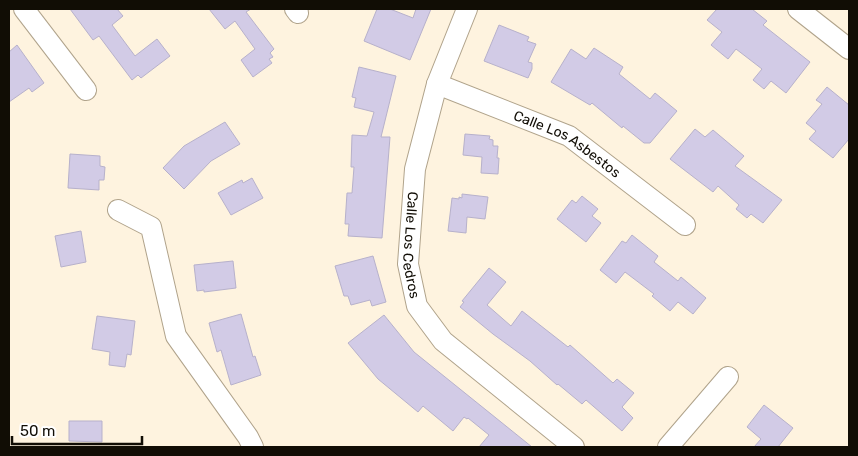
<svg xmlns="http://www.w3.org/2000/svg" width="858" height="456" font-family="Rubik,sans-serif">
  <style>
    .building { fill: #d2cbe6; stroke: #b7b1cb }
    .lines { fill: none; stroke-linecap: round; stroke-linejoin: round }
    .street-casing { stroke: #b0a38b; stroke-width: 22 }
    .street { stroke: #fff; stroke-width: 20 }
    .labels { text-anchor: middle; stroke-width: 4; stroke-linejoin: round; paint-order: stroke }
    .street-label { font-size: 14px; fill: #110d05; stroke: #fff }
  </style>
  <rect width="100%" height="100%" fill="#fef3df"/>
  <path class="building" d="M 70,9 L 117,9 L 123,16 L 112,25 L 135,56 L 157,39 L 170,56 L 141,78 L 138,75 L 132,80 L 99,36 L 93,40 Z
    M 209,9 L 251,9 L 246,12 L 274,49 L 270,53 L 273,57 L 269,59 L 272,63 L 253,77 L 241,60 L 255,49 L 235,21 L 225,29 Z
    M 377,9 L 390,9 L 413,18 L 416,9 L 431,9 L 410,60 L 364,41 Z
    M 717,9 L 752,9 L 767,21 L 763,25 L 810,62 L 786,93 L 771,81 L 764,89 L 753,80 L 762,69 L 736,49 L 728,59 L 711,45 L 722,32 L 707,20 Z
    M 499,25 L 529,37 L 527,41 L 536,44 L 528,62 L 532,63 L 532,69 L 528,78 L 484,61 Z
    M 17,45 L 44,83 L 32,92 L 29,88 L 9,102 L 9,52 Z
    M 594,48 L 623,67 L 619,74 L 650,99 L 655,93 L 677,111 L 650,143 L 644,143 L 623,126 L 622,128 L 592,103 L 590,105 L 551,82 L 571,49 L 586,59 Z
    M 359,67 L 396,76 L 381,137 L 390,137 L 382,238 L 348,236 L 349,224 L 345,224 L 347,193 L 352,193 L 354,167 L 351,167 L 352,135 L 367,136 L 374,112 L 354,107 L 356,98 L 352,97 Z
    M 827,87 L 849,105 L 849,139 L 833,158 L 809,139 L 816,131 L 806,123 L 822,104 L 816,100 Z
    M 225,122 L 240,144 L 211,161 L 184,189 L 163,168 L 184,146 Z
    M 695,129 L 705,137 L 713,130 L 744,156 L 735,166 L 782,200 L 763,223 L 751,214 L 747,218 L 736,209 L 739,205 L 718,186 L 713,192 L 670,159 Z
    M 465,134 L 490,136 L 489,139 L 493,140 L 493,146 L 498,146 L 497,158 L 499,158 L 498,174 L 481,173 L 482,157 L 463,155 Z
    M 70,154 L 100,156 L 100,166 L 105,167 L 104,180 L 99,180 L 99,190 L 68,188 Z
    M 252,178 L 263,198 L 231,215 L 218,193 L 242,180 L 243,183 Z
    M 462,194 L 488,197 L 485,219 L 467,217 L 466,233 L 448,231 L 452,198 L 459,199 L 459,197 L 462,198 Z
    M 582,196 L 598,209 L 592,216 L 601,223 L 586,242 L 557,219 L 572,200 L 576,203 Z
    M 81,231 L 86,262 L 61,267 L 55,236 Z
    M 632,235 L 658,256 L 654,262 L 678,281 L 681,277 L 706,298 L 693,314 L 678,302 L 670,311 L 652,296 L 654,294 L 625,272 L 616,283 L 600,270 L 622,241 L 626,243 Z
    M 373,256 L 386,302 L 372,306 L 370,300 L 351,305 L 348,296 L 344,296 L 335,266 Z
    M 233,261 L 236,288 L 204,292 L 204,290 L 197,291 L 194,265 Z
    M 489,268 L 506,282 L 487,305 L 511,326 L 522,311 L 568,347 L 570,345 L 613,383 L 617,379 L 634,393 L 622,407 L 633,418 L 622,431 L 586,400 L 582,404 L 558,384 L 557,385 L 530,361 L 493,334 L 460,307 L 464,302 L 462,301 Z
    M 241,314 L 253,357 L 255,356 L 261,375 L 231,385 L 221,350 L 217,352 L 209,323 Z
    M 384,315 L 414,352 L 532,447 L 479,447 L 489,435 L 468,418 L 467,419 L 464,417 L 453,431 L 423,406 L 418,412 L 378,379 L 348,343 Z
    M 97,316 L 135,321 L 131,355 L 127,354 L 125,367 L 109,365 L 110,352 L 92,349 Z
    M 764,405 L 793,428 L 778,447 L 754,447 L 761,439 L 747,427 Z
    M 69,421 L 102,421 L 102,442 L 69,441 Z"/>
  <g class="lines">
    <defs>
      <g id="street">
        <path d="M 24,9 L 86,90"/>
        <path d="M 295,9 L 298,13"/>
        <path id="s1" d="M 467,9 L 437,84 L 415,169 L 408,264 L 417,306 L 443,341 L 574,447"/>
        <path d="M 798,9 L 849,49"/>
        <path id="s2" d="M 437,84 L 569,136 L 685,225"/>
        <path d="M 118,210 L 151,227 L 176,336 L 248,437 L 253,447"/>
        <path d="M 668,447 L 728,377"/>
      </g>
    </defs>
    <use href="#street" class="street-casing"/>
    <use href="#street" class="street"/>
  </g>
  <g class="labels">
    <g class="street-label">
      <text dy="5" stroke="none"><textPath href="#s2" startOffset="144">Calle Los Asbestos</textPath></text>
      <text dy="5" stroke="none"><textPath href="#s1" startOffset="245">Calle Los Cedros</textPath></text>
    </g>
  </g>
  <rect width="858" height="456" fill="none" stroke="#110d05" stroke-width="20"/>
  <path d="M12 436v8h130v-8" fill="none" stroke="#110d05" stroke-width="2.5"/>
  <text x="20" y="436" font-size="15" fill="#110d05" stroke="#ffffff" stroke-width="4" paint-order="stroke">50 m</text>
</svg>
